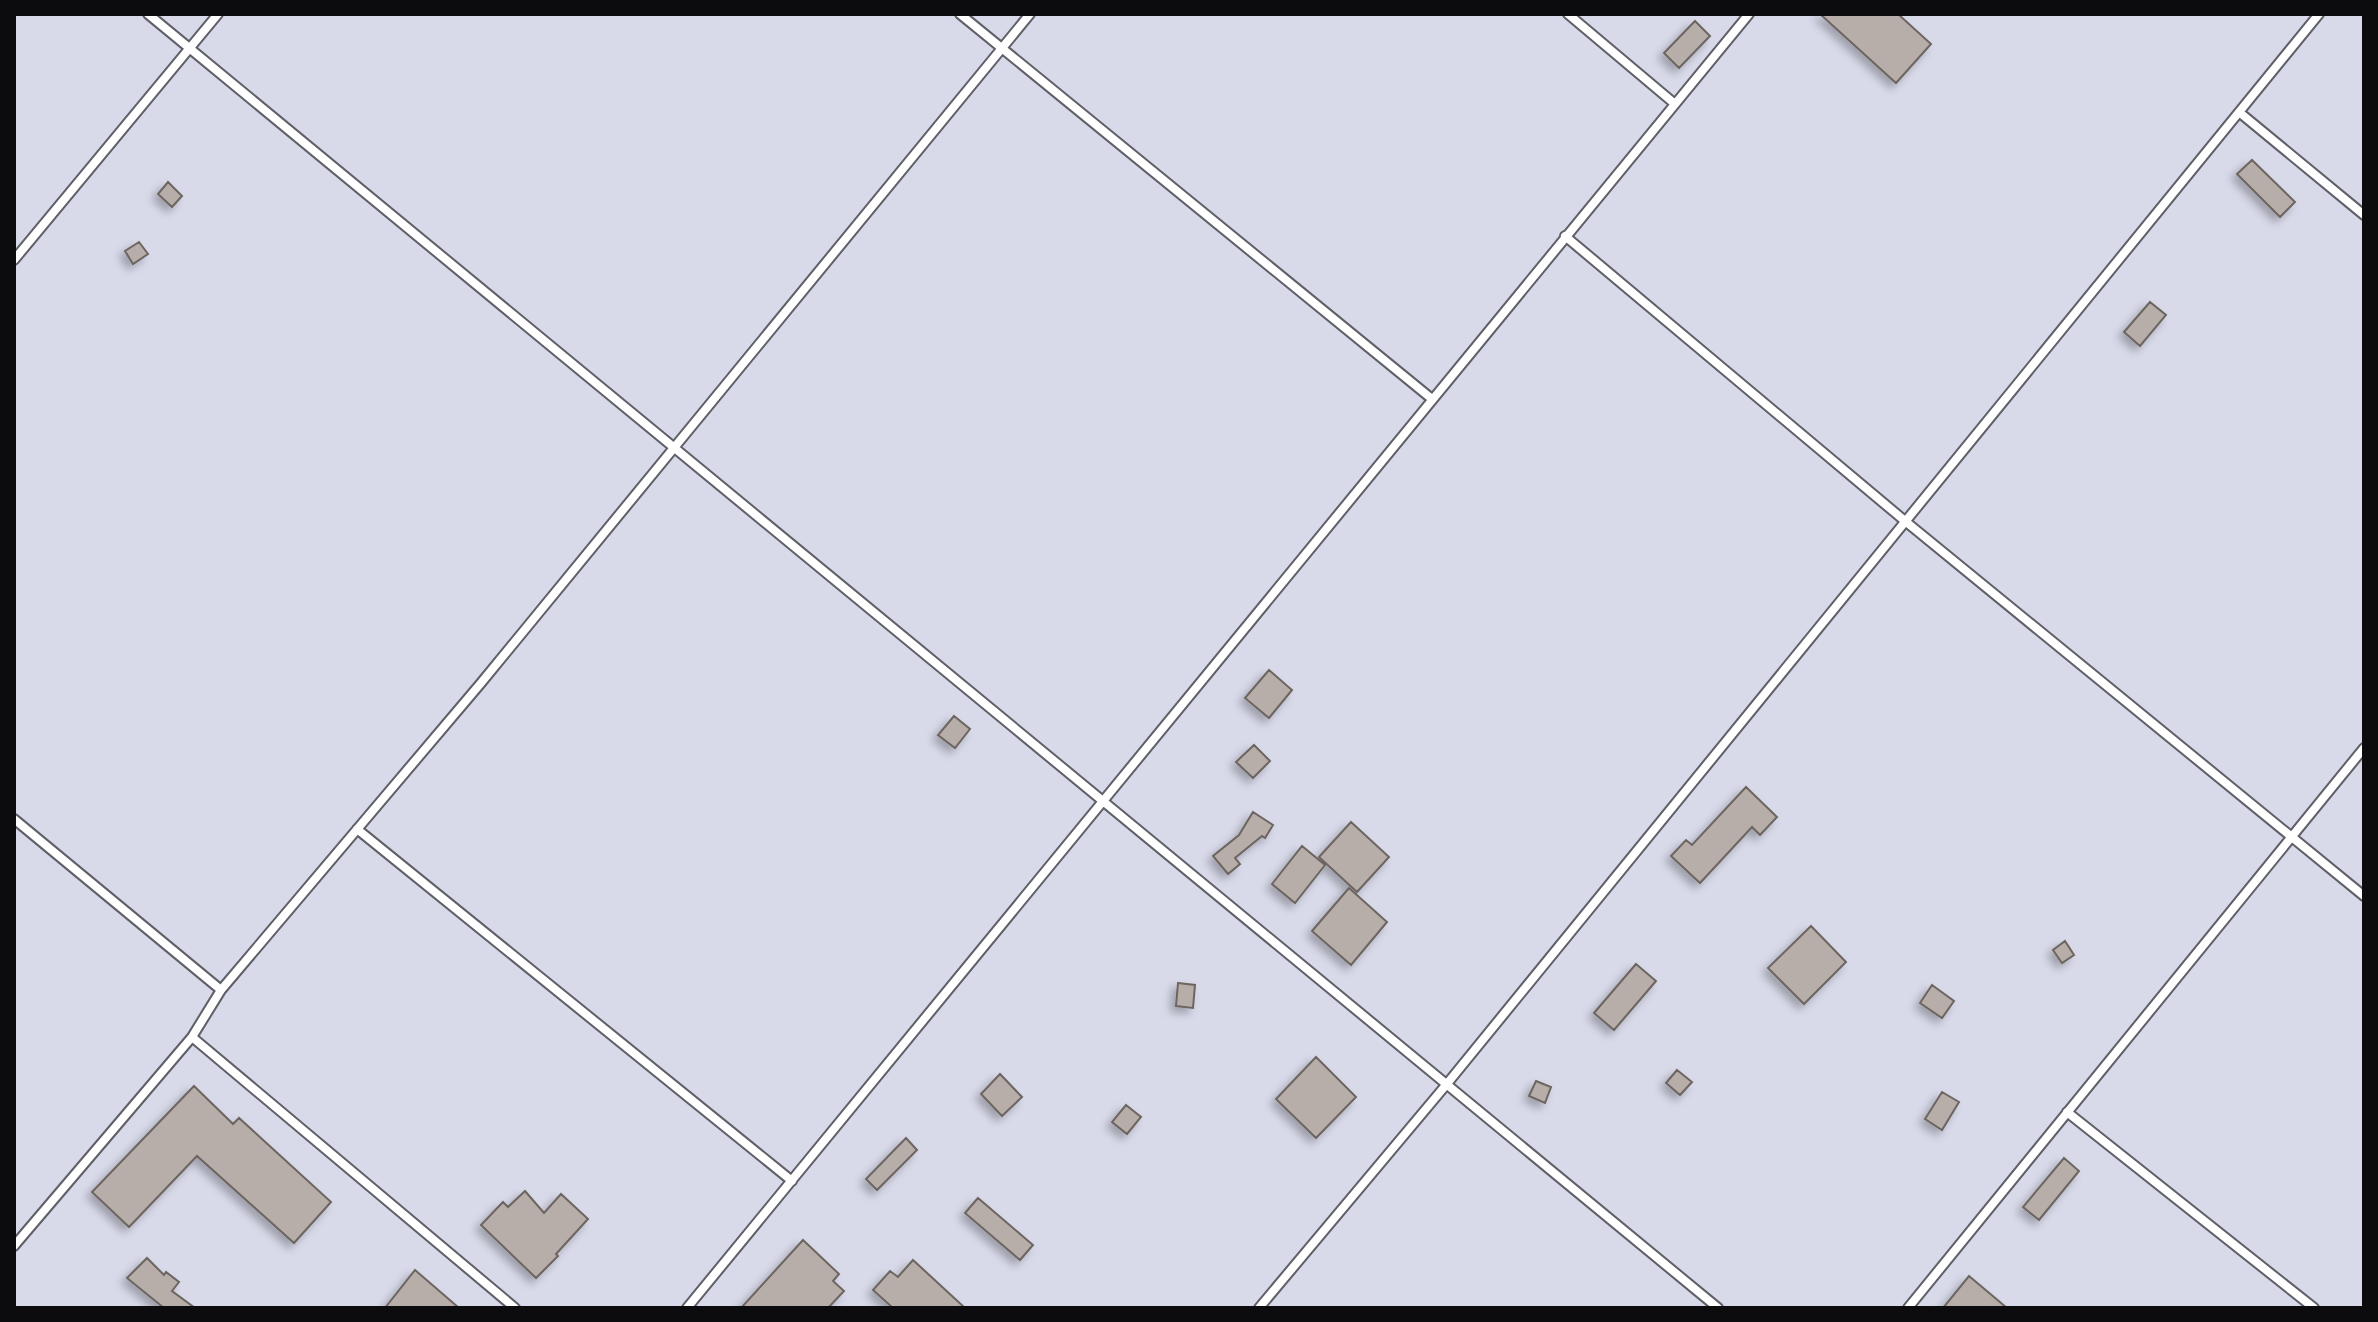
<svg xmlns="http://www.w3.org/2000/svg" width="2378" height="1322" font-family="Figtree,sans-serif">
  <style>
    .built { fill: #d8d9e9 }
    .building { fill: #b7aeaa; stroke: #6c6561; stroke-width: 2; filter: url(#shadow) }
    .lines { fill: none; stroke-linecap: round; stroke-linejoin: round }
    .service-casing { stroke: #5f5f67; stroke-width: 12 }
    .service { stroke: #fff; stroke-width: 8 }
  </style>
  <defs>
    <filter id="shadow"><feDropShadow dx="-5" dy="5" stdDeviation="4" flood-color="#0004"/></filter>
  </defs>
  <rect width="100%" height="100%" fill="#e3e4ec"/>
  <path class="built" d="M 14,14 L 2364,14 L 2364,1308 L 14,1308 Z"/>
  <path class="building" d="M 1820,14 L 1898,14 L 1931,44 L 1896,83 Z
    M 1695,21 L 1710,36 L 1679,68 L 1664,53 Z
    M 2252,160 L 2295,202 L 2280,217 L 2237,174 Z
    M 168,182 L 182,196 L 172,207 L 158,194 Z
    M 139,242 L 148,254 L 133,264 L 125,251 Z
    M 2150,302 L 2166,315 L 2140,346 L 2124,332 Z
    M 1269,670 L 1292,690 L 1269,718 L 1245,698 Z
    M 954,716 L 970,729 L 955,748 L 938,735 Z
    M 1254,745 L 1270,761 L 1253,778 L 1236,762 Z
    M 1746,787 L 1777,817 L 1760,835 L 1752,827 L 1700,883 L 1671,856 L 1686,840 L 1692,845 Z
    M 1253,812 L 1273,825 L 1265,838 L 1262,836 L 1235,858 L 1240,864 L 1228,874 L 1213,856 L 1239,835 Z
    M 1351,822 L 1389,857 L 1357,892 L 1319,857 Z
    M 1302,846 L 1325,865 L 1295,903 L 1272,884 Z
    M 1349,888 L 1387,922 L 1351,965 L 1312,931 Z
    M 1811,926 L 1846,962 L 1804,1004 L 1768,968 Z
    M 2065,941 L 2074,955 L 2062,963 L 2053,950 Z
    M 1636,964 L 1656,981 L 1614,1030 L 1594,1013 Z
    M 1178,983 L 1195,985 L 1193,1008 L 1176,1006 Z
    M 1932,985 L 1954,1001 L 1942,1018 L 1920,1003 Z
    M 1316,1057 L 1356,1097 L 1316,1138 L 1276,1099 Z
    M 1677,1070 L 1692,1082 L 1680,1095 L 1666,1083 Z
    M 1000,1074 L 1022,1097 L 1002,1116 L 981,1094 Z
    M 1536,1081 L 1551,1087 L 1545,1103 L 1529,1096 Z
    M 194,1086 L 233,1124 L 239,1118 L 331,1202 L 294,1243 L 197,1156 L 129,1227 L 92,1192 Z
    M 1942,1092 L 1959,1102 L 1942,1130 L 1925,1119 Z
    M 1126,1105 L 1141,1117 L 1127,1134 L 1112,1122 Z
    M 906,1138 L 917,1150 L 877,1190 L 866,1179 Z
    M 2064,1158 L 2079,1171 L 2039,1220 L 2023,1207 Z
    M 525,1191 L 544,1213 L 561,1194 L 588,1219 L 556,1254 L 558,1256 L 536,1278 L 481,1225 L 503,1202 L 508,1207 Z
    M 978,1198 L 1033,1245 L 1020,1260 L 965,1213 Z
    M 803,1240 L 839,1274 L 833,1281 L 844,1291 L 828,1308 L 741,1308 Z
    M 147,1258 L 164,1275 L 166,1272 L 179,1282 L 172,1291 L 195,1308 L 164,1308 L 127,1278 Z
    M 913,1260 L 965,1308 L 893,1308 L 873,1290 L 890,1271 L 898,1277 Z
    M 415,1270 L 459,1308 L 385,1308 Z
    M 1969,1276 L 2007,1308 L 1943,1308 Z"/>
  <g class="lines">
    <defs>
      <path id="service" d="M 148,14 L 1718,1308
        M 960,14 L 1432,399
        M 1568,14 L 1675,104
        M 2239,112 L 2364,215
        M 1565,236 L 1905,521 L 2364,896
        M 14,260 L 218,14
        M 14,819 L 221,990
        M 357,829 L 792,1181
        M 2067,1112 L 2314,1308
        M 14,1246 L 192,1037
        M 515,1308 L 192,1037 L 221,990 L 481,683 L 1030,14
        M 687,1308 L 1749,14
        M 1259,1308 L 1446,1085 L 2319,14
        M 1908,1308 L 2364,748"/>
    </defs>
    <use href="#service" class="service-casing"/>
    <use href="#service" class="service"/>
  </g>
  <rect width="2378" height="1322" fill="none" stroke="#0c0c0f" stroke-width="32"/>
</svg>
